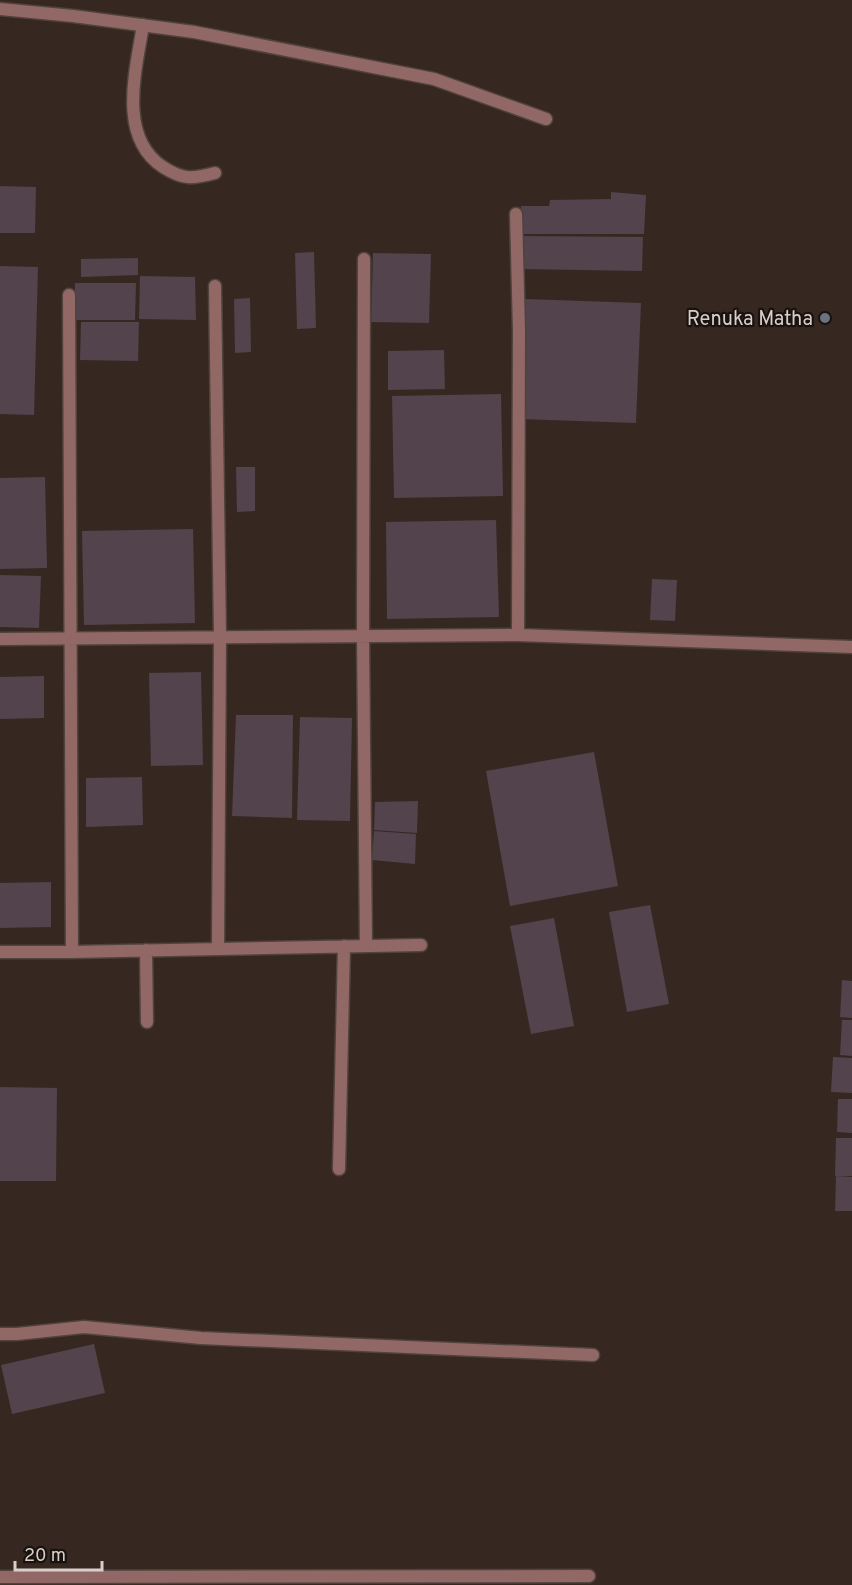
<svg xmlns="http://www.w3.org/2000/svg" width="852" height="1585" font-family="Overpass,sans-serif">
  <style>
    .building { fill: #52434c }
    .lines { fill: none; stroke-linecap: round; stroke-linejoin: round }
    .lane-casing { stroke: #50433c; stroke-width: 15 }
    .street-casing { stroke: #50433c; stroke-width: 15 }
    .lane { stroke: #916866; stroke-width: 12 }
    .street { stroke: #916866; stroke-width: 12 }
    .worship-dot { fill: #6b7280; stroke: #19120f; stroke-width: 2 }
    .labels { text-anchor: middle; stroke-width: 4.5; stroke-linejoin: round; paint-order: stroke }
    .poi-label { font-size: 20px; fill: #d9cfca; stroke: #19120f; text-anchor: end }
  </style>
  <rect width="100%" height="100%" fill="#362821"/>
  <path class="building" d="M 0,186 L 36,187 L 35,233 L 0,233 Z
    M 611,192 L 646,195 L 644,234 L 520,234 L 521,206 L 549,206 L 550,200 L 611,199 Z
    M 521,236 L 643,237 L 642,271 L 518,269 Z
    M 314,252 L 316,328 L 297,329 L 295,253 Z
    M 373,253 L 431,254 L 429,323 L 371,322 Z
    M 138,258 L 138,275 L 81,277 L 81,259 Z
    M 0,266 L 38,267 L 34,415 L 0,414 Z
    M 140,276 L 195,277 L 196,320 L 139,319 Z
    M 75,283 L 136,283 L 135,320 L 74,320 Z
    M 250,298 L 251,352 L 235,353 L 234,299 Z
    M 525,299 L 641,303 L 636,423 L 520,419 Z
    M 81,322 L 139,322 L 138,361 L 80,360 Z
    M 444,350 L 445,389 L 388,390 L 388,351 Z
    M 501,394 L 503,496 L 394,498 L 392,396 Z
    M 236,467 L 255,467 L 255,511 L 237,512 Z
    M 45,477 L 47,568 L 0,569 L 0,478 Z
    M 496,520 L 499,617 L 387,619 L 386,522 Z
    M 193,529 L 195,623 L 84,625 L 82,531 Z
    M 0,575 L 41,576 L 39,628 L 0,627 Z
    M 652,579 L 677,580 L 675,621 L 650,620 Z
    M 201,672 L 203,765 L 151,766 L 149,673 Z
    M 44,676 L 44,718 L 0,719 L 0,677 Z
    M 236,715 L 293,715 L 292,818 L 232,816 Z
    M 300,717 L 352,718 L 350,821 L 297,820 Z
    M 594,752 L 618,886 L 510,906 L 486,771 Z
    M 142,777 L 143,825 L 86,827 L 86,778 Z
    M 418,801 L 417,833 L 374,830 L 375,802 Z
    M 374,831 L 416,834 L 415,864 L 372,860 Z
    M 51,882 L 51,927 L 0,928 L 0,883 Z
    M 650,905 L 669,1004 L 627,1012 L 609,912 Z
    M 554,918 L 574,1026 L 531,1034 L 510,926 Z
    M 842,980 L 852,981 L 852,1018 L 840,1017 Z
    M 842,1020 L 852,1020 L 852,1056 L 840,1055 Z
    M 833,1057 L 852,1058 L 852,1093 L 831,1092 Z
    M 0,1087 L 57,1088 L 56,1181 L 0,1181 Z
    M 838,1099 L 852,1099 L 852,1133 L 837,1132 Z
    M 836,1138 L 852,1138 L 852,1176 L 835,1176 Z
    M 836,1176 L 852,1177 L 852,1211 L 835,1211 Z
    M 94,1344 L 105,1393 L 12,1414 L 1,1365 Z"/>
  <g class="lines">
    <defs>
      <path id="lane" d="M 0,9 L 73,16 L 194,32 L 434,79 L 546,119
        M 143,25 C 136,70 117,137 163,167 C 183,180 192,179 215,173
        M 0,1334 L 17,1334 L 84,1327 L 201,1338 L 593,1355
        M 0,1577 L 589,1576"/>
      <path id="street" d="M 516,214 L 519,330 L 518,635
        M 364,259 L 363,636 L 366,946
        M 215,286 L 220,637 L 218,948
        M 0,639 L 518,635 L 852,647
        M 146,950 L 147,1022
        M 0,952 L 72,952 L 69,295
        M 72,952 L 421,945
        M 339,1169 L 344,946"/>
    </defs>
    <use href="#lane" class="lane-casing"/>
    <use href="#street" class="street-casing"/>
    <use href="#lane" class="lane"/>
    <use href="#street" class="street"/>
  </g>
  <circle class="worship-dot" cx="825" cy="318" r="6"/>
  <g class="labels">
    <g class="poi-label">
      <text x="813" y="325">Renuka Matha</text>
    </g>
  </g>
  <path d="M15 1561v9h87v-9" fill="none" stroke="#d9cfca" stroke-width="3"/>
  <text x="24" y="1561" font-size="18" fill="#d9cfca" stroke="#19120f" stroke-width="4.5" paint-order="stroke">20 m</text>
</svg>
